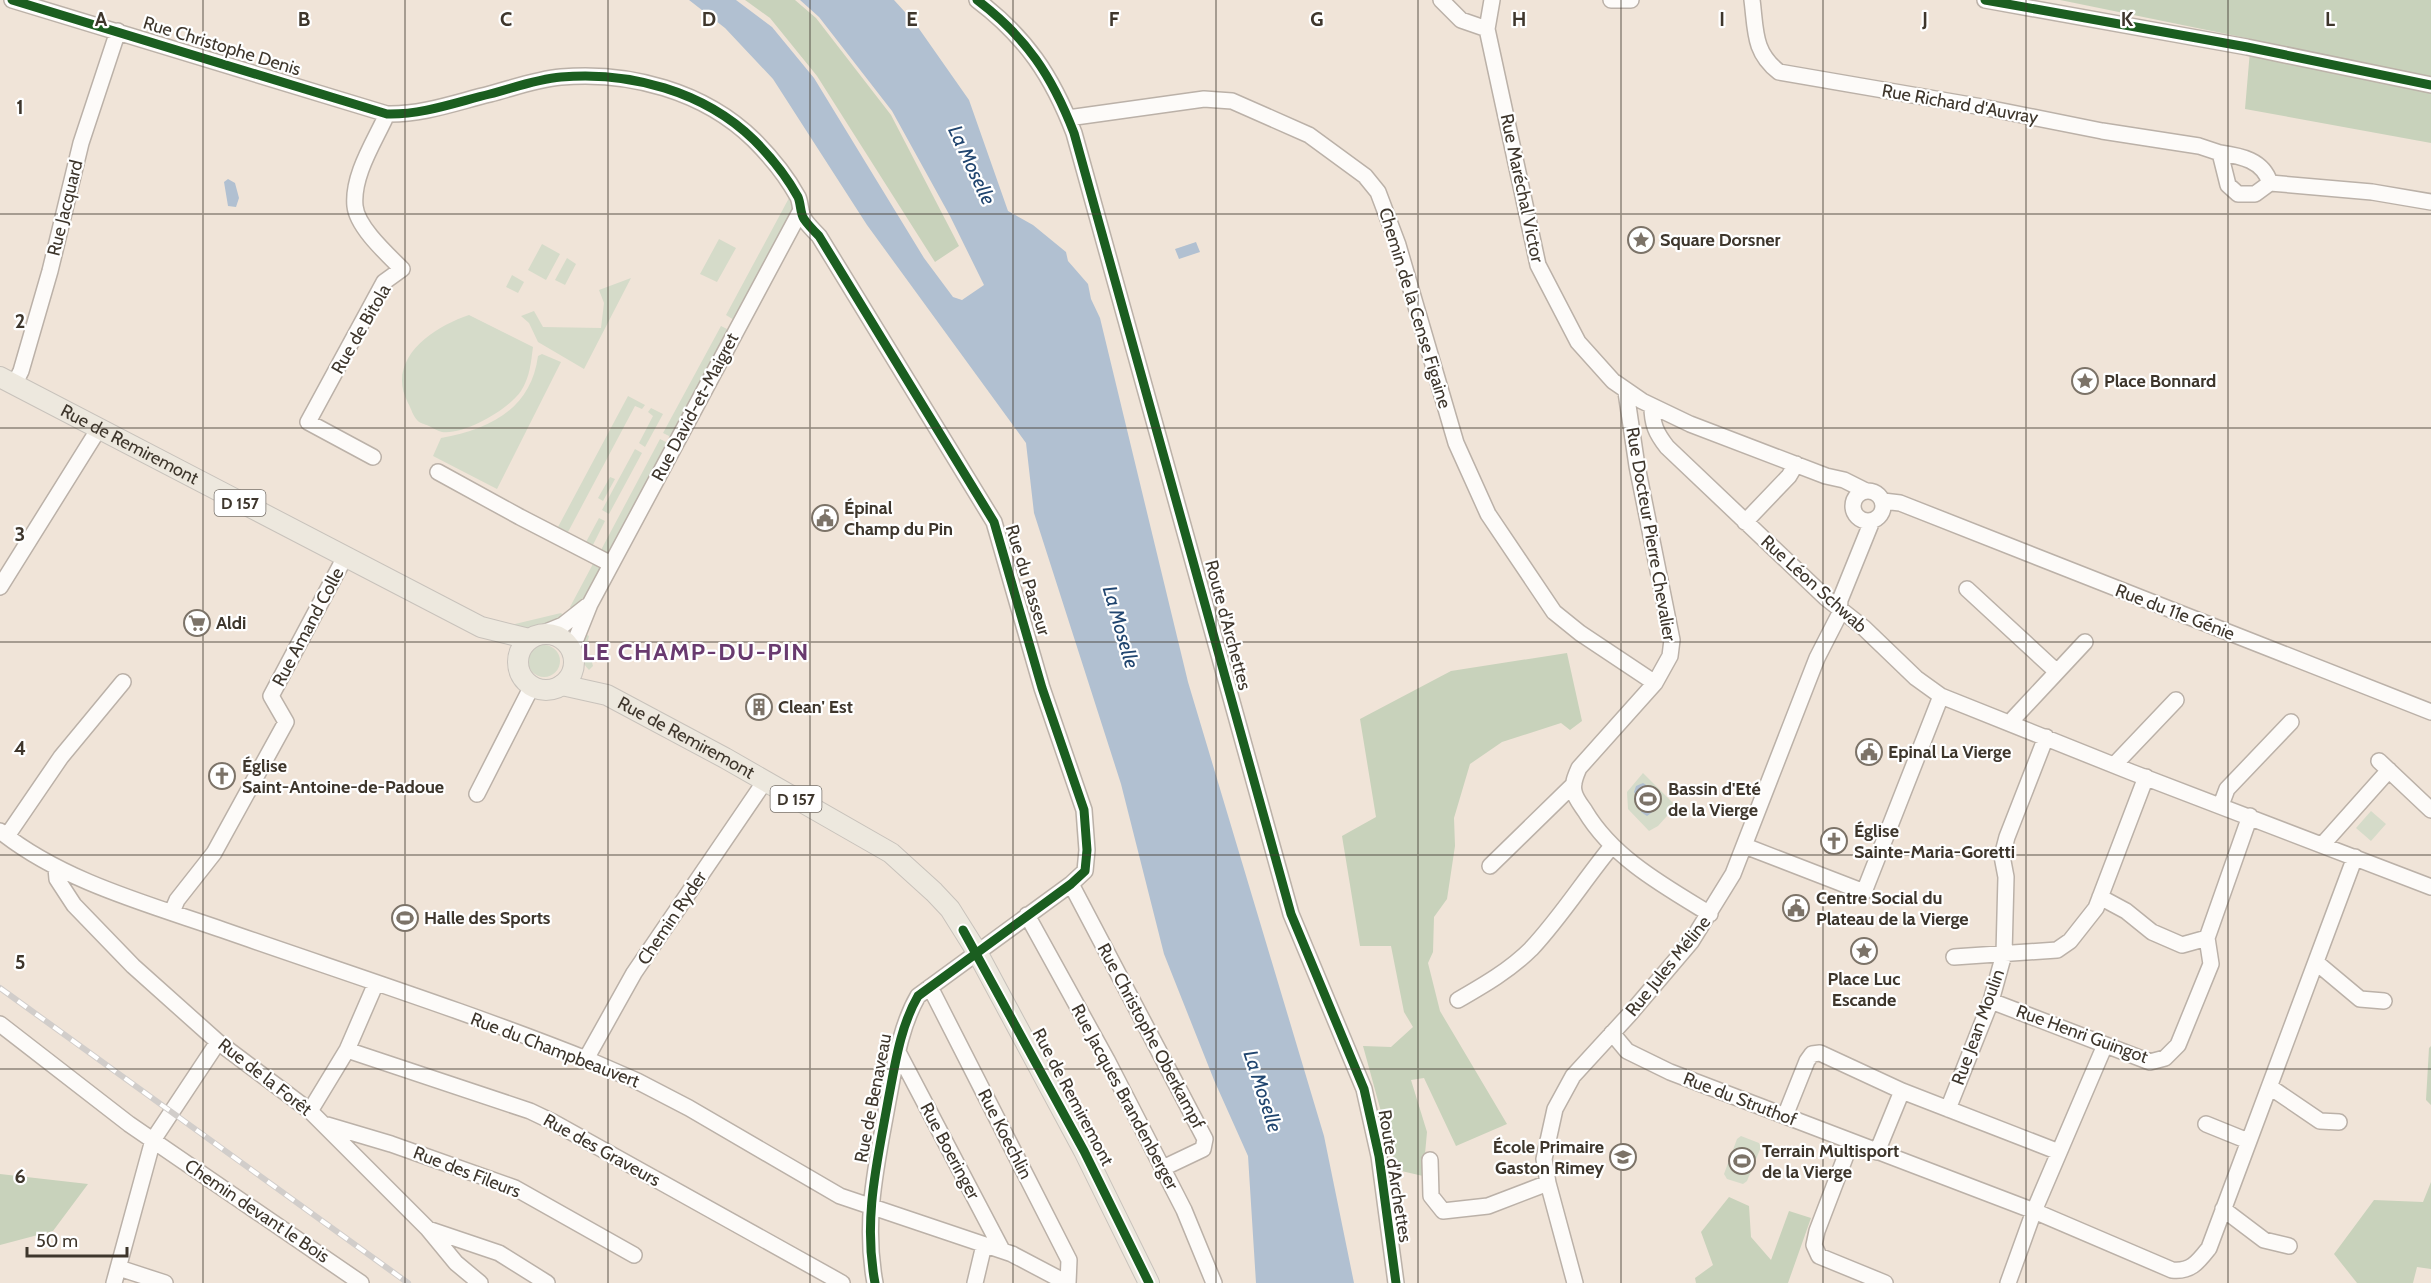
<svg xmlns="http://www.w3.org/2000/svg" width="2431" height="1283" font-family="Cabin,sans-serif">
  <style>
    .green { fill: #d5dbc9 }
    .forest { fill: #c8d2bb }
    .water { fill: #b1c0d1 }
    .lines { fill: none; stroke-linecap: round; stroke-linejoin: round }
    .minor-casing { stroke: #bbb1a8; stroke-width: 18 }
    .major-casing { stroke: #c8c2bb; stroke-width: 22 }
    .minor { stroke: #fdfbf9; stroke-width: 15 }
    .major { stroke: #ede8de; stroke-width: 20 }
    .rail-casing { stroke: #d1cdca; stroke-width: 6 }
    .rail { stroke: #fff; stroke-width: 4; stroke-dasharray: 11; stroke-linecap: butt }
    .cycleway-casing { stroke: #fff; stroke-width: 13 }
    .cycleway { stroke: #1b5e20; stroke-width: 9 }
    .grid { fill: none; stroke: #3e362c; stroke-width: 1.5; stroke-opacity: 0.55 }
    .labels { text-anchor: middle; stroke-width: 4.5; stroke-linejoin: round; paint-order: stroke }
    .shield { fill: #fff; stroke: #78726b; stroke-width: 1.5 }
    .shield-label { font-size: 16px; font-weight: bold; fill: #3e362c }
    .street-label { font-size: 18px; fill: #3e362c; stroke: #fff }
    .poi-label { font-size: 18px; font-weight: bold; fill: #3e362c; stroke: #fff; text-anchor: start }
    .water-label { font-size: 20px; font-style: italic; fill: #20456f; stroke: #fff }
    .district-label { font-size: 24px; font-weight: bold; letter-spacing: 1.5px; fill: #693a6f; stroke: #fff }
    .grid-label { font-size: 20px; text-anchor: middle; font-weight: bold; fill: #3e362c; stroke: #fff; stroke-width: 4.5; stroke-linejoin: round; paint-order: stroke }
  </style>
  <rect width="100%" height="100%" fill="#f0e4d8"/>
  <path class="green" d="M 789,198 L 793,211 L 734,320 L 726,315 Z
    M 719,239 L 736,248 L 717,282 L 700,274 Z
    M 542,244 L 560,254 L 546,280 L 528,270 Z
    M 567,258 L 576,264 L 565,285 L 555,280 Z
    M 512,275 L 524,282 L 518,293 L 506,287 Z
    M 631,278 L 584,369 L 538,342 L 529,323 L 521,316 L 534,311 L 543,327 L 601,328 L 604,303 L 599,290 Z
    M 469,315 L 533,347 C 531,362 530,377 521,391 C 509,409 465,435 442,432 C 438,431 433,428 429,426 C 425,424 419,423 417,420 C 413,416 411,408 408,403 C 385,359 433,327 469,315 Z
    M 721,326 L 729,330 L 671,437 L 663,433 Z
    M 542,354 L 561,362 L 497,489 L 433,456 L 441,438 C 490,429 531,409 538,356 Z
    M 628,396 L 645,405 L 642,409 L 635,406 L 568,532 L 558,527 Z
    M 651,408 L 663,414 L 645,447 L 639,443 L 653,416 L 648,412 Z
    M 660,439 L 668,443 L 609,554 L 601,550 Z
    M 635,449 L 642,453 L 609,514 L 602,510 Z
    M 610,477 L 615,479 L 603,501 L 598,498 Z
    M 599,518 L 605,521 L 593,545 L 586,542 Z
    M 594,562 L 602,567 L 575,612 L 570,607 Z
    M 561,613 L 566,618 L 528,630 L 513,631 L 515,624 Z
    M 582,632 L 589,636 L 587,644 L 593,666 L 589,670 C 577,657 579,648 582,632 Z
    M528 661a16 16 0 1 1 32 0a16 16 0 1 1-32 0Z
    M 1643,773 L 1676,806 L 1658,826 L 1649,831 L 1628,809 L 1627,792 Z
    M 2371,811 L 2386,824 L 2371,841 L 2356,828 Z
    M 1741,1136 L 1759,1143 L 1761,1147 L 1747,1181 L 1743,1184 L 1727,1179 L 1724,1174 L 1737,1139 Z"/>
  <path class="forest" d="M 745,0 L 795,0 L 816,18 L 891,115 L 959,246 L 935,262 L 817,76 L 770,18 Z
    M 2060,0 L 2431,0 L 2431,143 L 2245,109 L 2251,39 Z
    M 1567,653 L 1582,721 L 1570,730 L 1561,723 L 1502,742 L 1470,764 L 1454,818 L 1455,846 L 1447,899 L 1434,917 L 1433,952 L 1428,963 L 1440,1011 L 1507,1124 L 1456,1146 L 1424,1078 L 1411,1080 L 1427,1132 L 1423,1176 L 1397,1170 L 1363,1046 L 1391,1047 L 1413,1027 L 1404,1012 L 1391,946 L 1360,946 L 1342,836 L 1376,817 L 1360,719 L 1451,671 Z
    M 2431,1046 L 2431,1105 L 2426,1100 L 2429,1048 Z
    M 0,1174 L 88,1184 L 53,1231 L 0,1245 Z
    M 2431,1182 L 2431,1269 L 2417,1267 L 2413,1283 L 2357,1283 L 2334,1254 L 2374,1200 L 2423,1202 Z
    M 1729,1197 L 1749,1206 L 1751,1237 L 1771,1260 L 1789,1211 L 1811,1218 L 1788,1283 L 1696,1283 L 1695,1278 L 1713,1265 L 1701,1232 Z"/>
  <path class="water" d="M 689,0 L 736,0 L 772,27 L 814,78 L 924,258 L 953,297 L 962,300 L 984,285 L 950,216 L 892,111 L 819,17 L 800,0 L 894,0 L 915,23 L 969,100 L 1008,211 L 1033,225 L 1066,252 L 1068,261 L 1088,284 L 1091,299 L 1100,318 L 1188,682 L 1324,1136 L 1354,1283 L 1256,1283 L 1248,1156 L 1214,1080 L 1164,954 L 1121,784 L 1034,513 L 1026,443 L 867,225 L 773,79 L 725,28 Z
    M 228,179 L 235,183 L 239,198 L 236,207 L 228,206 L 224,182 Z
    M 1196,242 L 1200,252 L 1179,259 L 1175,249 Z
    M 1643,783 L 1651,788 L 1651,798 L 1655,810 L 1647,816 L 1641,812 L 1640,803 L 1634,792 L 1636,786 Z"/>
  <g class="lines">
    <defs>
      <path id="minor" d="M 12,0 L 387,114 C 422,115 457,102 490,94 C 513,88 537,79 561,77 C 629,71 704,91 754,140 C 770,156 787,177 798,197 C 801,204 800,213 804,219 C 808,225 814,231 819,236 L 994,522 L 1042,688 L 1084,810 L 1087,850 L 1085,871 L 1071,884 L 918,996 C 900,1027 895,1065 888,1101 C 877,1163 863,1219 875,1283
        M 977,0 C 1026,37 1052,76 1074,133 L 1291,914 L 1364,1089 L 1379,1156 L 1396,1283
        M 1441,0 L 1461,20 L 1487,29
        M 1492,0 L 1487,29 L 1538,265 L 1578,342 L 1613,381 L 1642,401 L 1690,424 L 1826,476 L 1844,480 L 1864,490
        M 1611,0 L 1631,0
        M 1752,0 C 1756,30 1753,52 1779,72 L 1982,107 L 2102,131 L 2199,146 L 2220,153 L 2228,185 L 2238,194 L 2255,194 L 2270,183 L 2372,192 L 2431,202
        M 1985,0 L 2247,47 L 2431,85
        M 1068,118 L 1204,99 L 1232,101 L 1309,135 L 1365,176 L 1378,192 L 1398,245 L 1456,443 L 1488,514 L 1554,612 L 1580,633 L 1655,683
        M 2220,153 C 2241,156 2263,160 2270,183
        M 14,385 L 21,371 L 50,271 L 81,143 L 118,31
        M 1626,392 L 1637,466 L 1672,640 L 1670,656 L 1655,683 L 1579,768 C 1576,775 1572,783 1574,791 C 1575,798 1581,805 1585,811 C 1613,858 1664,886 1710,914
        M 1652,406 C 1652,424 1656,433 1667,447 L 1826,598 L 1864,628 L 1916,678 L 1941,696 L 2131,772 L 2431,887
        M 373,457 L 308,422 L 384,282 L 402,269 C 387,254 357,227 355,206 C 352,175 375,141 387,114
        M 438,472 L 520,517 L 611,564
        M1853 506a15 15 0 1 1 30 0a15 15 0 1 1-30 0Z
        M 1883,501 L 1900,503 L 2431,712
        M 1745,522 L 1789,476 L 1796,464
        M 0,587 L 98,430
        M 1967,589 L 2057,672 L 2014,718 L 2012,724
        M 541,634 L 563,625 L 587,606
        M 572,649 L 590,604 L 801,210
        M 2057,672 L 2085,642
        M 2379,761 L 2431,810
        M 2116,766 L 2118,761 L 2176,700
        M 477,794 L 532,686
        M 2221,805 L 2227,789 L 2291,722
        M 0,831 C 62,881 148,904 223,930 C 346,973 471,1013 591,1061 L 637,1081 L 689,1108 L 840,1196 L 1012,1254 L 1067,1283
        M 7,836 L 61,757 L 123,682
        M 2323,844 L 2389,770
        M 1745,846 L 1864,892 L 1941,696
        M 1490,866 L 1574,784
        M 56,868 L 57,879 L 74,905 L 133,966 L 218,1042 L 310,1111 L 428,1229 L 456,1263 L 480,1283
        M 1071,884 L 1205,1139 L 1203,1149 L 1163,1168
        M 2100,897 L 2126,911 L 2152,932 L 2182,945 L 2207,938
        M 172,912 L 177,900 L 214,853 L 286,722 L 271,696 L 345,557
        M 1027,915 L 1107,1060 L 1184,1210 L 1214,1283
        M 1954,957 L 2057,950 L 2070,941 L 2096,908 L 2146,777
        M 2317,963 L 2360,999 L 2384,1001
        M 930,987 L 1069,1260 L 1068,1283
        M 1458,1000 C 1484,985 1510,970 1531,949 C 1561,917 1584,880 1612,846
        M 1991,1001 L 2150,1062 L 2165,1058 L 2178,1045 L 2211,964 L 2207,938 L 2250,816
        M 0,1024 L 129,1124 L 361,1283
        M 1612,1033 L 1627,1051 L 1670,1072 L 2034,1211 L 2172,1270 C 2191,1272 2198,1262 2209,1248 L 2355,857
        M 347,1050 L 530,1111 L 553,1122 L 842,1283
        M 898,1052 L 1002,1250
        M 586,1059 L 634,973 L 765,781
        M 2270,1087 L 2320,1121 L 2339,1122
        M 1948,1109 L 1991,1001 L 2004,954 L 2006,877 L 2002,856 L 2007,837 L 2046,737
        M 310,1111 L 347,1050 L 376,983
        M 1785,1116 L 1807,1061 L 1812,1054 L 1820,1053 L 1902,1091 L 2059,1152
        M 2206,1124 L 2248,1141
        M 327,1125 L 391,1144 L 515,1188 L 634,1255
        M 1851,1142 L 1817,1231 L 1814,1245 L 1819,1256 L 1885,1283
        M 1877,1152 L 1902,1091
        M 1430,1160 L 1431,1196 L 1443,1211 L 1488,1206 L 1548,1183
        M 2223,1209 L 2264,1240 L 2289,1246
        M 428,1229 L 499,1253 L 547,1283
        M 119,1268 L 165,1283
        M 114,1283 L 153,1140 L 218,1042
        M 975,1283 L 984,1245
        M 1575,1283 L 1548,1183 L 1544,1159 L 1555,1109 L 1573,1076 L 1629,1015 L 1691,942 L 1733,874 L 1817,658 L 1839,615 L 1840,600 L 1872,521
        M 2008,1283 L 2034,1211 L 2105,1045"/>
      <g id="major">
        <path id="s1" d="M 0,377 L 481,627 L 529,639"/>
        <circle cx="546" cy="662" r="28"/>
        <path id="s2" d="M 562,685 L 607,695 L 725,758 L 891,853 L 934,892 L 950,909 L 977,952 L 1084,1151 L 1149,1283"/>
      </g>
    </defs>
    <use href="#minor" class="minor-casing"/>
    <use href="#major" class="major-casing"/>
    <use href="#minor" class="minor"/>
    <use href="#major" class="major"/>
    <defs>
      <path id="rail" d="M 0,988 L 408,1283"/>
    </defs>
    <use href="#rail" class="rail-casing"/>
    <use href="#rail" class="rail"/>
    <defs>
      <path id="cycleway" d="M 12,0 L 387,114 C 422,115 457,102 490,94 C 513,88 537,79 561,77 C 629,71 704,91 754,140 C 770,156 787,177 798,197 C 801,204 800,213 804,219 C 808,225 814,231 819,236 L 994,522 L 1042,688 L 1084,810 L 1087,850 L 1085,871 L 1071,884 L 918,996 C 900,1027 895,1065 888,1101 C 877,1163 863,1219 875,1283
        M 977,0 C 1026,37 1052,76 1074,133 L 1291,914 L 1364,1089 L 1379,1156 L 1396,1283
        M 1985,0 L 2247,47 L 2431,85
        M 963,930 L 1084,1151 L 1149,1283"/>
    </defs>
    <use href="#cycleway" class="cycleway-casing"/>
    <use href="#cycleway" class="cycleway"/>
  </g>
  <path class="grid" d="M 203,0 L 203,1283M 405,0 L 405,1283M 608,0 L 608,1283M 810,0 L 810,1283M 1013,0 L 1013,1283M 1216,0 L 1216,1283M 1418,0 L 1418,1283M 1621,0 L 1621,1283M 1823,0 L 1823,1283M 2026,0 L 2026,1283M 2228,0 L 2228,1283M 0,214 L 2431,214M 0,428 L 2431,428M 0,642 L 2431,642M 0,855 L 2431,855M 0,1069 L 2431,1069"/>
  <defs>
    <symbol id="sight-ring" viewBox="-11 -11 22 22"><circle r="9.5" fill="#fff" stroke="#7c7368" stroke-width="1.5"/><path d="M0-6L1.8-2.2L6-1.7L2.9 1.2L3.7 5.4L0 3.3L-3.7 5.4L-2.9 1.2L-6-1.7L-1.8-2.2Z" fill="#7c7368"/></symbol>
    <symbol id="civic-ring" viewBox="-11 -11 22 22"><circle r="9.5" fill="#fff" stroke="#7c7368" stroke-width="1.5"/><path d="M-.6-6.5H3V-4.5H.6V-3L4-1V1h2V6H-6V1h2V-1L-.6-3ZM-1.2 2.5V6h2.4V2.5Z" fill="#7c7368"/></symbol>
    <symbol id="supermarket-ring" viewBox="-11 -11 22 22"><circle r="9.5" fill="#fff" stroke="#7c7368" stroke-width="1.5"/><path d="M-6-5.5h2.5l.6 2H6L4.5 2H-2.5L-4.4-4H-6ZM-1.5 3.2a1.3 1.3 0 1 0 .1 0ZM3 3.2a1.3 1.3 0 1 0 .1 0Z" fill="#7c7368"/></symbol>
    <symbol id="building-ring" viewBox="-11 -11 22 22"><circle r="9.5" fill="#fff" stroke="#7c7368" stroke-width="1.5"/><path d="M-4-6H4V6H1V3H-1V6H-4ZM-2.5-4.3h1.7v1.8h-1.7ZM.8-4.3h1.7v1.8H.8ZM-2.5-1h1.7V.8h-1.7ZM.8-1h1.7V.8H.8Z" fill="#7c7368"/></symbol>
    <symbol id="church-ring" viewBox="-11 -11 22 22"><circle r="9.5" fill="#fff" stroke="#7c7368" stroke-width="1.5"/><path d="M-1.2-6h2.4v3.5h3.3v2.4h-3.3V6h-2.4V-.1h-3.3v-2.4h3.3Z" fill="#7c7368"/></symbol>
    <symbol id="stadium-ring" viewBox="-11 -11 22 22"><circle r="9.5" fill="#fff" stroke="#7c7368" stroke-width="1.5"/><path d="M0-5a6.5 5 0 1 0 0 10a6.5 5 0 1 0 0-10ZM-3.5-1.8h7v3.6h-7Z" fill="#7c7368"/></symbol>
    <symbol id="school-ring" viewBox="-11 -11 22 22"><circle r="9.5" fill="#fff" stroke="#7c7368" stroke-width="1.5"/><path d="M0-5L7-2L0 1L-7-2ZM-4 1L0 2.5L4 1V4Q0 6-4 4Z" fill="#7c7368"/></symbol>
  </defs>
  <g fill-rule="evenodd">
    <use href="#sight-ring" x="1626" y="225" width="30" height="30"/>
    <use href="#sight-ring" x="2070" y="366" width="30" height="30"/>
    <use href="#civic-ring" x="810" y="503" width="30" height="30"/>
    <use href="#supermarket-ring" x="182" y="608" width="30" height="30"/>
    <use href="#building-ring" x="744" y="692" width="30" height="30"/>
    <use href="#civic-ring" x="1854" y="737" width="30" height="30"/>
    <use href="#church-ring" x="207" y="761" width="30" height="30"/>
    <use href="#stadium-ring" x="1633" y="784" width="30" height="30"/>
    <use href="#church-ring" x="1819" y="826" width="30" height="30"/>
    <use href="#civic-ring" x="1781" y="893" width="30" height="30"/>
    <use href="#stadium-ring" x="390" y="903" width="30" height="30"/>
    <use href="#sight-ring" x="1849" y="936" width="30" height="30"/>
    <use href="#school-ring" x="1608" y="1142" width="30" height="30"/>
    <use href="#stadium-ring" x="1727" y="1146" width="30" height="30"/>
  </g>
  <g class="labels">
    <g class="shield">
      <rect x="214.5" y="490" width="51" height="26" rx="4.5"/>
      <rect x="770.5" y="786" width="51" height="26" rx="4.5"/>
    </g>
    <g class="shield-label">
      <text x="240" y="509">D 157</text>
      <text x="796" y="805">D 157</text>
    </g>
    <g class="street-label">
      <text transform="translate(222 46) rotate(17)" y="6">Rue Christophe Denis</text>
      <text transform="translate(1960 104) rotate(10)" y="6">Rue Richard d'Auvray</text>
      <text transform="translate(1522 188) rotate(78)" y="6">Rue Maréchal Victor</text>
      <text transform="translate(65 208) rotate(-76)" y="6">Rue Jacquard</text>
      <text transform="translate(1415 308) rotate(73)" y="6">Chemin de la Cense Figaine</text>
      <text transform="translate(361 329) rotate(-60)" y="6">Rue de Bitola</text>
      <text transform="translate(695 407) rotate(-62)" y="6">Rue David-et-Maigret</text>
      <text dy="6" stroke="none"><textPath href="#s1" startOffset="146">Rue de Remiremont</textPath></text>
      <text transform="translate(1651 534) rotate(80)" y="6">Rue Docteur Pierre Chevalier</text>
      <text transform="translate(1028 580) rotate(73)" y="6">Rue du Passeur</text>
      <text transform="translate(1814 584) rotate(42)" y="6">Rue Léon Schwab</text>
      <text transform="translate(2175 612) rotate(21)" y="6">Rue du 11e Génie</text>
      <text transform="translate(1228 625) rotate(75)" y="6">Route d'Archettes</text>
      <text transform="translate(308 627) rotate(-62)" y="6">Rue Amand Colle</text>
      <text dy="6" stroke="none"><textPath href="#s2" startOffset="136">Rue de Remiremont</textPath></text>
      <text transform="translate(672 918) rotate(-56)" y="6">Chemin Ryder</text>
      <text transform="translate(1668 966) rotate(-51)" y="6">Rue Jules Méline</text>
      <text transform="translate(1978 1027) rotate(-70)" y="6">Rue Jean Moulin</text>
      <text transform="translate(2082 1034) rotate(20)" y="6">Rue Henri Guingot</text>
      <text transform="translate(1151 1036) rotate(62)" y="6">Rue Christophe Oberkampf</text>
      <text transform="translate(555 1050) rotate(21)" y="6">Rue du Champbeauvert</text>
      <text transform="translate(265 1077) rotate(38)" y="6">Rue de la Forêt</text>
      <text transform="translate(1073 1097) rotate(62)" y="6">Rue de Remiremont</text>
      <text transform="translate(1125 1097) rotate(62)" y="6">Rue Jacques Brandenberger</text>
      <text transform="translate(873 1098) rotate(-79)" y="6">Rue de Benaveau</text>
      <text transform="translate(1740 1099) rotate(21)" y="6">Rue du Struthof</text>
      <text transform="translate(1005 1134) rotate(63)" y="6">Rue Koechlin</text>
      <text transform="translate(602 1150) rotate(29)" y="6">Rue des Graveurs</text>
      <text transform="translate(950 1151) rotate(62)" y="6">Rue Boeringer</text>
      <text transform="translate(467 1172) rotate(21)" y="6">Rue des Fileurs</text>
      <text transform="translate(1395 1176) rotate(81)" y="6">Route d'Archettes</text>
      <text transform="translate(257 1211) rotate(34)" y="6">Chemin devant le Bois</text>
    </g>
    <g class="poi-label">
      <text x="1660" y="246">Square Dorsner</text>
      <text x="2104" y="387">Place Bonnard</text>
      <text x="844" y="514">Épinal<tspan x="844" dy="21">Champ du Pin</tspan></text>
      <text x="216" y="629">Aldi</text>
      <text x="778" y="713">Clean' Est</text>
      <text x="1888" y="758">Epinal La Vierge</text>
      <text x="242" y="772">Église<tspan x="242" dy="21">Saint-Antoine-de-Padoue</tspan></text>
      <text x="1668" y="795">Bassin d'Eté<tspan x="1668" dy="21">de la Vierge</tspan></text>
      <text x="1854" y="837">Église<tspan x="1854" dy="21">Sainte-Maria-Goretti</tspan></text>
      <text x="1816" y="904">Centre Social du<tspan x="1816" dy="21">Plateau de la Vierge</tspan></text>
      <text x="424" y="924">Halle des Sports</text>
      <text x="1864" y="985" text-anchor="middle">Place Luc<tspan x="1864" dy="21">Escande</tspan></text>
      <text x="1604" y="1153" text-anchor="end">École Primaire<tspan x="1604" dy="21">Gaston Rimey</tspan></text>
      <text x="1762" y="1157">Terrain Multisport<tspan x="1762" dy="21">de la Vierge</tspan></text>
    </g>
    <g class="water-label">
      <text transform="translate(972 165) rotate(65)" y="7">La Moselle</text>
      <text transform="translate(1121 627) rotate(74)" y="7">La Moselle</text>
      <text transform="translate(1263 1091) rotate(72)" y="7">La Moselle</text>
    </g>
    <g class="district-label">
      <text x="696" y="660">LE CHAMP-DU-PIN</text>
    </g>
  </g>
  <g class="grid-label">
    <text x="101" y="26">A</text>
    <text x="304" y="26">B</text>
    <text x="506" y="26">C</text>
    <text x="709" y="26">D</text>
    <text x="912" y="26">E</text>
    <text x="1114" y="26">F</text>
    <text x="1317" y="26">G</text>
    <text x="1519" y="26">H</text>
    <text x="1722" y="26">I</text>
    <text x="1925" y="26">J</text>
    <text x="2127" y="26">K</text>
    <text x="2330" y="26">L</text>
    <text x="20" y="114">1</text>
    <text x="20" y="328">2</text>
    <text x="20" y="541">3</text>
    <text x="20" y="755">4</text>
    <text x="20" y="969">5</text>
    <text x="20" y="1183">6</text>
  </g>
  <path d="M27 1247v9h100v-9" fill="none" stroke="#3e362c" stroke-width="3"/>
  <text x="36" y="1247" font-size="18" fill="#3e362c" stroke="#ffffff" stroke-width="4.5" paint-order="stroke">50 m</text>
</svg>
